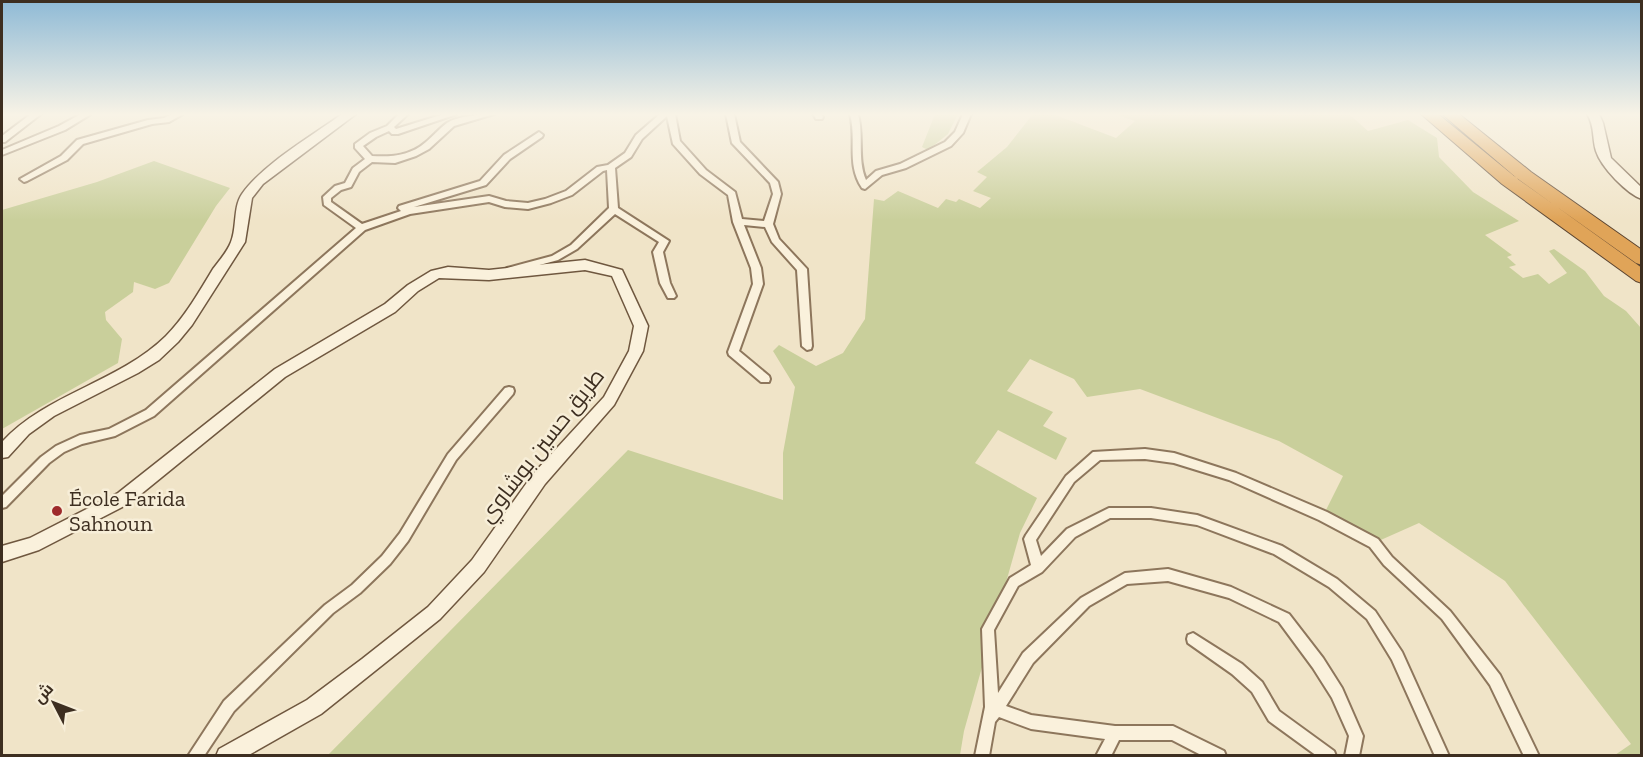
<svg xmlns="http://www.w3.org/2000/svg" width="1643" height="757" font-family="'Zilla Slab',Cairo,serif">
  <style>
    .green { fill: #c9cf9b }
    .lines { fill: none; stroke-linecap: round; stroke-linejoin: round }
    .street-casing { stroke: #8d765c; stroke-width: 4 }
    .secondary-casing { stroke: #6f573f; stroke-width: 3 }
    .highway-casing { stroke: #5b4430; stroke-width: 2 }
    .street { fill: #faf1dc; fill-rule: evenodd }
    .secondary { fill: #faf1dc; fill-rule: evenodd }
    .highway { fill: #e0a458; fill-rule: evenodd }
    .poi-dot { fill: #9e2a2b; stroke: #f7eed8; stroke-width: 2 }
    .labels { text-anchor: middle; stroke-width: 5; stroke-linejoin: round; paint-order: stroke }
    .street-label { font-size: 22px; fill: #3d2e20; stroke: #f7eed8 }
    .poi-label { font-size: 22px; fill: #3d2e20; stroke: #f7eed8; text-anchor: start }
  </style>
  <rect width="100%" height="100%" fill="#f0e4c8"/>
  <path class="green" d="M 935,114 L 958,114 L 948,134 L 928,150 L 922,147 Z
    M 1033,114 L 1053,114 L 1116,138 L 1135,121 L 1115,114 L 1349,114 L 1368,131 L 1408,120 L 1437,138 L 1439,157 L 1473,192 L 1519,221 L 1485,235 L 1512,255 L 1507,257 L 1516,265 L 1509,267 L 1523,278 L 1538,274 L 1549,284 L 1567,273 L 1549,251 L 1554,249 L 1585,271 L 1604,296 L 1626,311 L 1641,328 L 1641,755 L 1615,755 L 1631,744 L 1505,581 L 1419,523 L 1374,543 L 1323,516 L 1343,476 L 1279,441 L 1140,389 L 1087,397 L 1074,379 L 1030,359 L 1007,391 L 1053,412 L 1043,426 L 1067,438 L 1056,460 L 998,430 L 975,463 L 1037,498 L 1020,533 L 964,731 L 960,755 L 327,756 L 628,450 L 783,500 L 783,453 L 795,387 L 773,351 L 779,345 L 816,366 L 843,353 L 865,319 L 874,199 L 884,201 L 898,191 L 938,208 L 946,199 L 956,202 L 959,199 L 980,208 L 991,198 L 973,191 L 987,177 L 977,172 L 1007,147 Z
    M 154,161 L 230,188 L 216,206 L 169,283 L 155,289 L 134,282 L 133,292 L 105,312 L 106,320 L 122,339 L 118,363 L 2,429 L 2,210 L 97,182 Z"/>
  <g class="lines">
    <defs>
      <path id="street" d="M 31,114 L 41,114 L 5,142 L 2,142 L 2,136 Z
        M 81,114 L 91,114 L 65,130 L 2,155 L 2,150 L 59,126 Z
        M 172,114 L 183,114 L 169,122 L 152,124 L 83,144 L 67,160 L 27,181 L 24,182 L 20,179 L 61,156 L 77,140 L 148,120 L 164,118 Z
        M 399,114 L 408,114 L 394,127 L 396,129 L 444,114 L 457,114 L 398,134 L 392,134 L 389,131 L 376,137 L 363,146 L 372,156 C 392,157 410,156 426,142 C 433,136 440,128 447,123 C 458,116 481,114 494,114 L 454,126 L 429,149 L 416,156 L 395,163 L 372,162 L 359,172 L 351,187 L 341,190 L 331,198 L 331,202 L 362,224 L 401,211 L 398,208 L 399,206 L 480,181 L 504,155 L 539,132 L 543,135 L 542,137 L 510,159 L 486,185 L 414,207 L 489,196 L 506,201 L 528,203 L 545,199 L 566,191 L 597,167 L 608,165 L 625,153 L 636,135 L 660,114 L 675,114 L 680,141 L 706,170 L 735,192 L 742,219 L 764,221 L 773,194 L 770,183 L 732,143 L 726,114 L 734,114 L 740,142 L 778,182 L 781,194 L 773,224 L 779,239 L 807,269 L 812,346 L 811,349 L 807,350 L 802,346 L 797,270 L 772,242 L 765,227 L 744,225 L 761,268 L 763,284 L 739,351 L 769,376 L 770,379 L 769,382 L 761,382 L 729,355 L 728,352 L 753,284 L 751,268 L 733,222 L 728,195 L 700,174 L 673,144 L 667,116 L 642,139 L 631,157 L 615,168 L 618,208 L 669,241 L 663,252 L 670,283 L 676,296 L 674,298 L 668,298 L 660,283 L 653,252 L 659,242 L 615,214 L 577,249 L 558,260 L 510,273 L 505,270 L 507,268 L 552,256 L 571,245 L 609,208 L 607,170 L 603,171 L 572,195 L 551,203 L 528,209 L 505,207 L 489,202 L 410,214 L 365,230 L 154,416 L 115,436 L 82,444 L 64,452 L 49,463 L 6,507 L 2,508 L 2,496 L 41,457 L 56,446 L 80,435 L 109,429 L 146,410 L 356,228 L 324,205 L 323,197 L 335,186 L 345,183 L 353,168 L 365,159 L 355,148 L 355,144 L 370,133 L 387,126 Z
        M 813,114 L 821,114 L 823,117 L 822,119 L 816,119 Z
        M 850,114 L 858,114 C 864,136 857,159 866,180 L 876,171 L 900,164 L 945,142 L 955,132 L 963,114 L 971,114 L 963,133 L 951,146 L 906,168 L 882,175 L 865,189 L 862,188 C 846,164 857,140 850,114 Z
        M 509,387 L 513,388 L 514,391 L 513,394 L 456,460 L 408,541 L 390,564 L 360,593 L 333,613 L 234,711 L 204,756 L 188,756 L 224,701 L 325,605 L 352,585 L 382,556 L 400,533 L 448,454 L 505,388 Z
        M 1145,449 L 1174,453 L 1236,473 L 1327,512 L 1378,539 L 1392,557 L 1450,611 L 1500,675 L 1539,756 L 1524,756 L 1490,685 L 1442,619 L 1384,565 L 1370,547 L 1319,520 L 1229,480 L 1174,463 L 1145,459 L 1100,460 L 1074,482 L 1036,540 L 1041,556 L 1067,529 L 1109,508 L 1151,508 L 1197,515 L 1282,546 L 1337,579 L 1375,611 L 1402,652 L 1449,756 L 1435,756 L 1392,660 L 1367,619 L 1329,587 L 1274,554 L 1197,525 L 1151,518 L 1110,518 L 1075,537 L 1042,572 L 1018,586 L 994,630 L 998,693 L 1023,653 L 1081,598 L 1125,573 L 1168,569 L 1231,587 L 1289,614 L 1323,658 L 1342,688 L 1363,736 L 1359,756 L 1345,756 L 1349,736 L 1332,698 L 1313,668 L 1279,622 L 1229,598 L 1168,581 L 1127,584 L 1089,606 L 1033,663 L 1006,706 L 1031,715 L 1115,726 L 1173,726 L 1224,751 L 1226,756 L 1203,756 L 1172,740 L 1119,740 L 1111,756 L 1096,756 L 1105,739 L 1031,729 L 999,717 L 995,722 L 989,756 L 975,756 L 985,707 L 982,629 L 1010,578 L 1031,565 L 1024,539 L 1026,535 L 1066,476 L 1093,452 Z
        M 1193,633 L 1242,664 L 1262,682 L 1279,711 L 1334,751 L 1336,756 L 1317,756 L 1269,721 L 1252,692 L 1232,674 L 1188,643 L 1187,639 L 1188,635 Z"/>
      <path id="secondary" d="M 342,114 L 356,114 L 263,184 L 252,198 L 245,242 L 192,325 L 178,342 L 159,360 L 138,373 L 54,416 L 29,434 L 8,457 L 2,458 L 2,442 C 47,393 118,383 166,336 C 185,317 199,292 213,269 C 219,261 227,252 231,242 C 237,228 233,207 242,194 C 263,164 312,136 342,114 Z
        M 1587,114 L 1599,114 L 1603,123 L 1611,158 L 1642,188 L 1642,199 C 1627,194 1601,167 1596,151 C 1592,139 1595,126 1587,114 Z
        M 585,260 L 622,270 L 648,326 L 643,351 L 614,405 L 545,484 L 484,572 L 440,619 L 321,714 L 247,756 L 216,756 L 219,749 L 307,700 L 362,659 L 428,607 L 472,560 L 533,474 L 604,397 L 629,351 L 634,326 L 612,276 L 585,270 L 489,280 L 439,278 L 418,291 L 395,312 L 285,377 L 130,503 L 39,550 L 2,562 L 2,546 L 30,538 L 118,493 L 275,369 L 385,304 L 408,285 L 431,271 L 448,267 L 489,270 Z"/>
      <path id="highway" d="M 1421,114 L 1438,114 L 1514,176 L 1642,268 L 1642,283 L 1636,281 L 1502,184 Z
        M 1442,114 L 1459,114 L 1531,172 L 1642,250 L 1642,265 L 1636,263 L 1519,180 Z"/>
    </defs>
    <use href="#street" class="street-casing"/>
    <use href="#secondary" class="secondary-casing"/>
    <use href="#highway" class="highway-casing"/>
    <use href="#street" class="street"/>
    <use href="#secondary" class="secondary"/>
    <use href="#highway" class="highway"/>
  </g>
  <linearGradient id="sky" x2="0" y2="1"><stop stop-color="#8fbad6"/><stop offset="0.52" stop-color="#f8f3e6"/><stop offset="1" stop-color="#f8f3e6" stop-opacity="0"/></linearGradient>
  <rect width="1643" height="220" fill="url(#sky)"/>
  <circle class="poi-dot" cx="57" cy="511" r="6"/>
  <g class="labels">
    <g class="street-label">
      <text transform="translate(541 445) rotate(-52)" y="8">طريق حسين بوشاوي</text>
    </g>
    <g class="poi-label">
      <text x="69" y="506">École Farida<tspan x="69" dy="25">Sahnoun</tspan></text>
    </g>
  </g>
  <rect width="1643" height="757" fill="none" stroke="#3d2e20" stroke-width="6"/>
  <g transform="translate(54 703) rotate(312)" stroke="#f7eed8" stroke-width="4.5" paint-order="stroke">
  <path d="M0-4.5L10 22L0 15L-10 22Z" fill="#3d2e20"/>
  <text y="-9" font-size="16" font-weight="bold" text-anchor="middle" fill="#3d2e20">ش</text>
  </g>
</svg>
